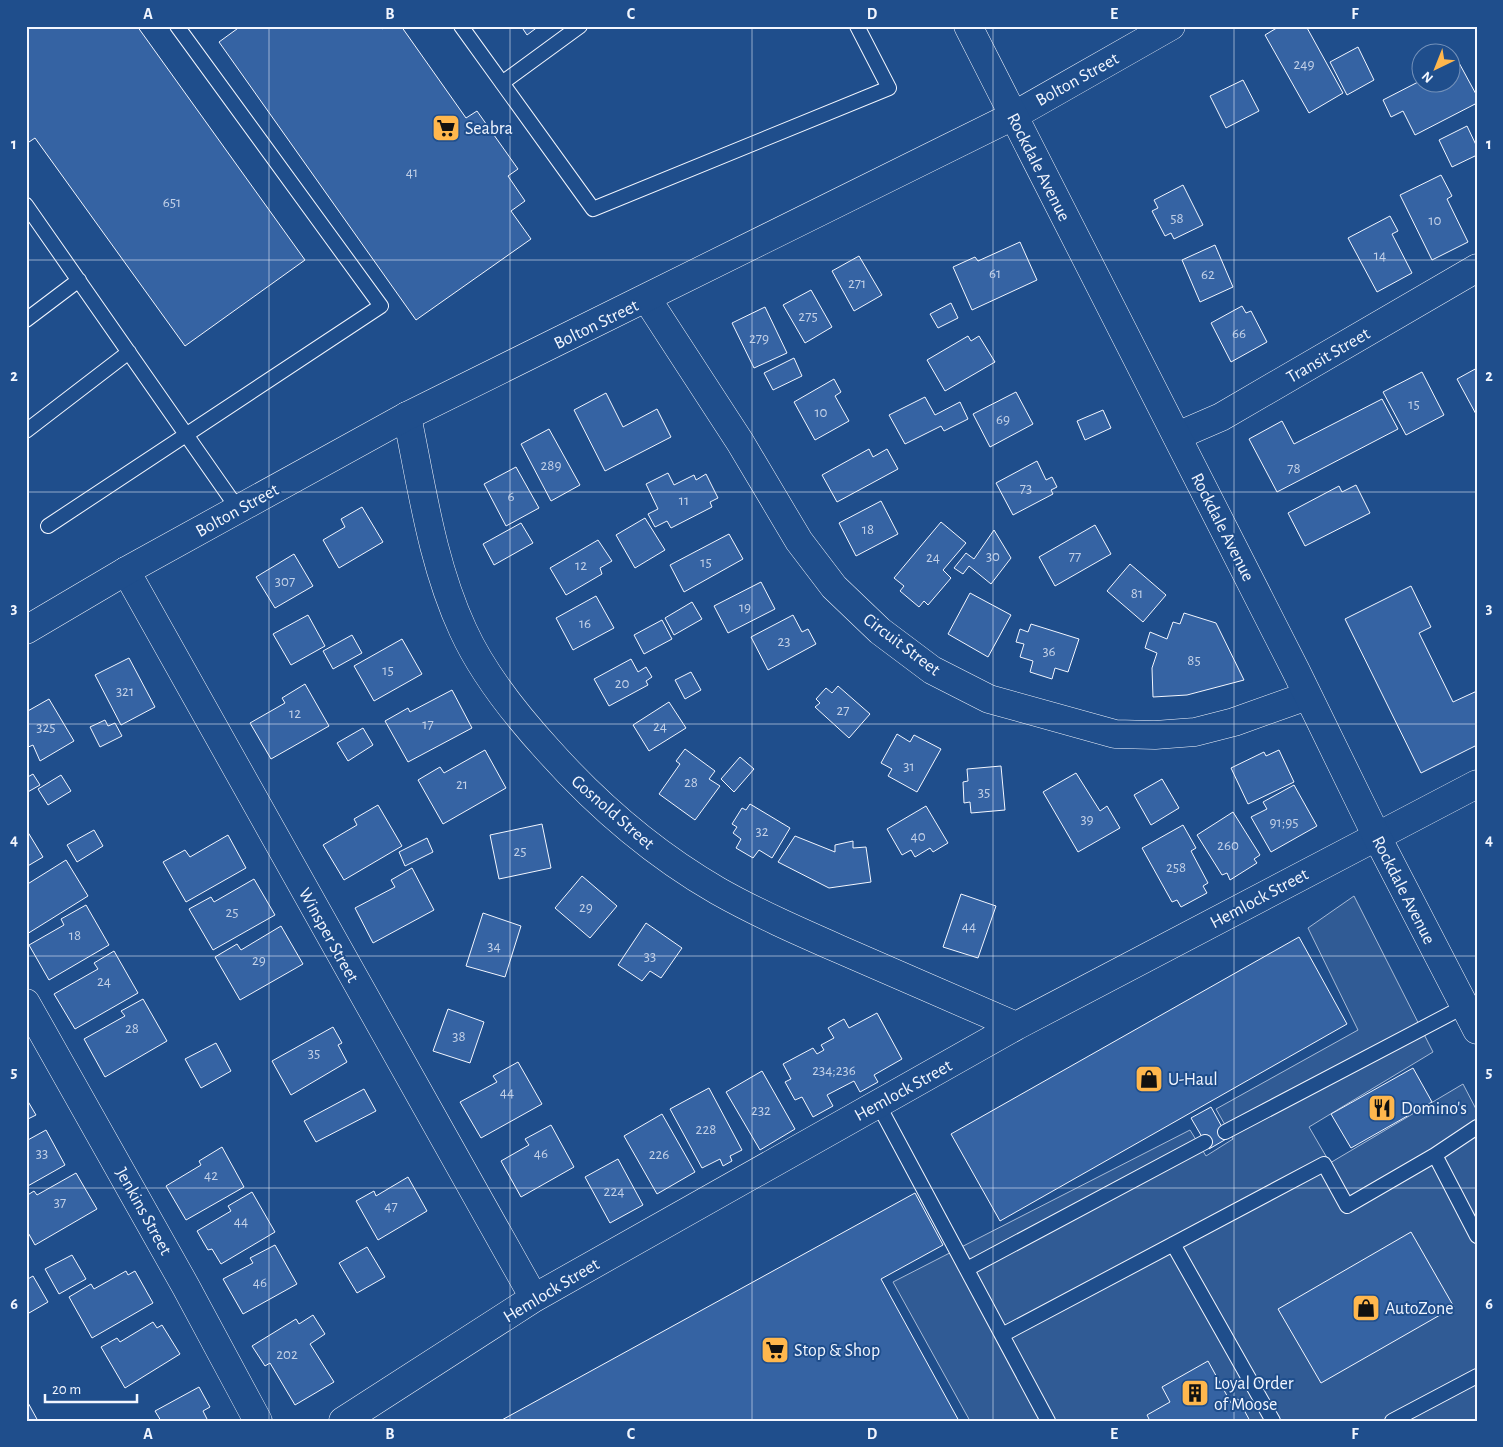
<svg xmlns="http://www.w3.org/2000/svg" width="1503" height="1447" font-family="'Alegreya Sans',sans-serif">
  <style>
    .parking { fill: #305b95; stroke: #a8bbd7 }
    .building { fill: #3563a3; stroke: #f2f6ff }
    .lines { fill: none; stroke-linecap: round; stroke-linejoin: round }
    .lane-casing { stroke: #f2f6ff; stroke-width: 16 }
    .street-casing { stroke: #f2f6ff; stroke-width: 29 }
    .secondary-casing { stroke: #f2f6ff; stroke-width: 29 }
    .lane { stroke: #1f4e8c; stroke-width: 14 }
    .street { stroke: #1f4e8c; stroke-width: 28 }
    .secondary { stroke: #1f4e8c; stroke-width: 28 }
    .grid { fill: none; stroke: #f2f6ff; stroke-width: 1; stroke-opacity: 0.55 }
    .labels { text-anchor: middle; stroke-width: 4; stroke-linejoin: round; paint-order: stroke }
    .number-label { font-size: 15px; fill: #c3d1e8 }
    .street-label { font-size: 18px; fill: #f2f6ff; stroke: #1f4e8c }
    .poi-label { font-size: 18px; fill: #f2f6ff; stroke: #1f4e8c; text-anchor: start }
    .neatline { fill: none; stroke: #f2f6ff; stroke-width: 2 }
    .grid-label { font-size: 16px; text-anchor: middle; font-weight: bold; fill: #f2f6ff }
  </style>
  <rect width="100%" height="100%" fill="#1f4e8c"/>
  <path class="parking" d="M 1354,896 L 1433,1052 L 1309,1127 L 1330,1163 L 1463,1084 L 1477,1111 L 1477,1421 L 970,1421 L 893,1282 L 1190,1130 L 1206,1156 L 1233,1139 L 1216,1109 L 1358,1030 L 1308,928 Z"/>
  <path class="building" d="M 26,26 L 137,26 L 305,260 L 185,346 L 35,138 L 26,144 Z
    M 241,26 L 380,26 L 382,29 L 386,26 L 401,26 L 466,118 L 477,111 L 518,169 L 508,176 L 525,201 L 511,211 L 531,239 L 416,320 L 219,42 Z
    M 521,26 L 539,26 L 527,35 Z
    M 1280,26 L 1306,26 L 1343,93 L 1309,113 L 1265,35 Z
    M 1358,47 L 1374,80 L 1347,95 L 1330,62 Z
    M 1458,61 L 1477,96 L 1477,103 L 1415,135 L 1403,111 L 1391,117 L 1383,100 L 1420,81 L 1420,82 L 1450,82 L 1450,65 Z
    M 1243,80 L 1259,111 L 1226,128 L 1210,96 Z
    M 1467,126 L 1477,147 L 1477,155 L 1452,167 L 1439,140 Z
    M 1441,175 L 1452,196 L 1447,199 L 1468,242 L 1432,260 L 1400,195 Z
    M 1183,185 L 1203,225 L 1174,239 L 1171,233 L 1165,236 L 1152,211 L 1158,208 L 1154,200 Z
    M 1390,216 L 1398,231 L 1392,234 L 1412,273 L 1377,292 L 1348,238 Z
    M 1020,242 L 1037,280 L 972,310 L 953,267 L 975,257 L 978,261 Z
    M 1215,245 L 1233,287 L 1200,302 L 1182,260 Z
    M 859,256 L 882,295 L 854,311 L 832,271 Z
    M 811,290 L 832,327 L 805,343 L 783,305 Z
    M 951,303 L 958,318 L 938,328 L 930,314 Z
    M 1242,306 L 1246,313 L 1251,311 L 1267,342 L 1231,362 L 1211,323 Z
    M 765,307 L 787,353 L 754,368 L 732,323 Z
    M 968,336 L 971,341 L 979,336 L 995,362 L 945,391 L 927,360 Z
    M 794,358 L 802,376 L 773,390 L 764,373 Z
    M 1477,368 L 1477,416 L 1457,379 Z
    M 1422,372 L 1444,415 L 1406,435 L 1383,392 Z
    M 834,379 L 841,392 L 835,396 L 849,421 L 815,440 L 794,402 Z
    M 1016,392 L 1033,424 L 990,447 L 973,414 Z
    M 606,393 L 623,427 L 657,409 L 671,437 L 605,471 L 574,410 Z
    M 925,397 L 935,415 L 960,402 L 968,419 L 944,431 L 941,426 L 905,444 L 889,415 Z
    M 1382,399 L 1398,429 L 1277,492 L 1249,439 L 1282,421 L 1294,444 Z
    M 1103,410 L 1111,428 L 1085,440 L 1077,421 Z
    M 549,429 L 580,485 L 551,501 L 521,444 Z
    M 869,449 L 873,457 L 887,449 L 898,469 L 837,502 L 822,475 Z
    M 1037,461 L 1046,480 L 1052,477 L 1057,487 L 1051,490 L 1053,494 L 1013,515 L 996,483 Z
    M 516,467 L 539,508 L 506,526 L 484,484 Z
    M 668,473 L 674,485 L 694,475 L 696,480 L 706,474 L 718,498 L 710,502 L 712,507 L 671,528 L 667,521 L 655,527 L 648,514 L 658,509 L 646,484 Z
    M 1356,485 L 1370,513 L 1305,546 L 1288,513 L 1339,486 L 1342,492 Z
    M 881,501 L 898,534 L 856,556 L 839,523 Z
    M 362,507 L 383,542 L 339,568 L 323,540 L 345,527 L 341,519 Z
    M 645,518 L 665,550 L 635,568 L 616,535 Z
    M 941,522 L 966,543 L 943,570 L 951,578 L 928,605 L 924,601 L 919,607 L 900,591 L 904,586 L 894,578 Z
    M 521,523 L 533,543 L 494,565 L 483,544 Z
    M 1095,525 L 1111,554 L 1055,586 L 1039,557 Z
    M 994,530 L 1011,558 L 991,584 L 969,566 L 963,574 L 954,568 L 966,553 L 974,559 Z
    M 729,534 L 743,559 L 684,592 L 670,565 Z
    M 598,540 L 612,561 L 600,568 L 602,574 L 566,595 L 550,568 Z
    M 294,554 L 313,586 L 275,608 L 256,577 Z
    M 1130,564 L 1166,595 L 1143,622 L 1107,591 Z
    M 761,582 L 775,609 L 728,633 L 714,606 Z
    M 1411,586 L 1431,627 L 1419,633 L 1453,702 L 1477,691 L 1477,745 L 1421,773 L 1345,619 Z
    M 970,593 L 1011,615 L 988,657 L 948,634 Z
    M 596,596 L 614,628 L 573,650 L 556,618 Z
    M 692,602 L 702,619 L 674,635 L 665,618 Z
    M 1184,613 L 1216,623 L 1244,680 L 1187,695 L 1153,697 L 1152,668 L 1157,653 L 1145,648 L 1150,632 L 1167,639 L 1173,622 L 1180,624 Z
    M 308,615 L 325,646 L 291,665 L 273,634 Z
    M 793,615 L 802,632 L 808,629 L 816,644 L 768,670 L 751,637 Z
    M 662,620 L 672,639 L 644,654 L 634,635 Z
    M 1031,624 L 1079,639 L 1068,672 L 1055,668 L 1052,679 L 1030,672 L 1033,661 L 1020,657 L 1024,644 L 1016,642 L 1020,629 L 1028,632 Z
    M 352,635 L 362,653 L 333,669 L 323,651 Z
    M 402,639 L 422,674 L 374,701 L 354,666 Z
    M 129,658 L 155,707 L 121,725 L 95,675 Z
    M 631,659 L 638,672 L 646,667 L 652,677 L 646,681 L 648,685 L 609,706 L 594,679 Z
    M 691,672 L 701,690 L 685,699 L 675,680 Z
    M 305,684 L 329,726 L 271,759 L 250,723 L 285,703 L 282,698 Z
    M 838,686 L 870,714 L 849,738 L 815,707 L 820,703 L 816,699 L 826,688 L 832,693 Z
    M 452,690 L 472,728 L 408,762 L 385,721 L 408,708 L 410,712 Z
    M 49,699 L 74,741 L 40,761 L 33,745 L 26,748 L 26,712 Z
    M 669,702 L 686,728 L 649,751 L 633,725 Z
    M 105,720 L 108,726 L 115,723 L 122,736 L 100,747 L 90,727 Z
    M 363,728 L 373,745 L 348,761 L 337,743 Z
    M 897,734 L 910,742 L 914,735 L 941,749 L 917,792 L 888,776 L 892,769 L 881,763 Z
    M 685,749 L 715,771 L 709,779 L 720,786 L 695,820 L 659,794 L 680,764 L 676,761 Z
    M 485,750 L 506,788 L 443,824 L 418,780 L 440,767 L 444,773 Z
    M 1279,750 L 1294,782 L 1248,804 L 1231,768 L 1264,752 L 1266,756 Z
    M 740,757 L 754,769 L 734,792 L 721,779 Z
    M 1001,766 L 1005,810 L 971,813 L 970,802 L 964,803 L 963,782 L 968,781 L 967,769 Z
    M 1076,773 L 1100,811 L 1107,806 L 1120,828 L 1078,852 L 1043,792 Z
    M 33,774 L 40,785 L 26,793 L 26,778 Z
    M 61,775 L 71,791 L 48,805 L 38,789 Z
    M 1162,779 L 1179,808 L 1151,825 L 1134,795 Z
    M 1294,785 L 1317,826 L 1271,852 L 1251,817 L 1267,809 L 1263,802 Z
    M 750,804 L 790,828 L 772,858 L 759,850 L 753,858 L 736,848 L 741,839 L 733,833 L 737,827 L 732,824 L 742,808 L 746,810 Z
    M 378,805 L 402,846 L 344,880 L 323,845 L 357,825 L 354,819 Z
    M 926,806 L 948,843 L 933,852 L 930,848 L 915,857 L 911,850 L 902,855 L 887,829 Z
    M 1233,812 L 1260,855 L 1254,859 L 1257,863 L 1230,880 L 1227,873 L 1222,875 L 1197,835 Z
    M 542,824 L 551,868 L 499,879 L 490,835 Z
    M 1183,825 L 1196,848 L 1191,851 L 1208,883 L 1203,886 L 1207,893 L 1181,907 L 1177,900 L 1172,902 L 1142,848 Z
    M 26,829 L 43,857 L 26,867 Z
    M 94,830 L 103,846 L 77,862 L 67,845 Z
    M 228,835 L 246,868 L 186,902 L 163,862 L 185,850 L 190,857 Z
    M 795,836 L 835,852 L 835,845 L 853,841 L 853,848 L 866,847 L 871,882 L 829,888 L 778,862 Z
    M 427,838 L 433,852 L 405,866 L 399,852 Z
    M 66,860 L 88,896 L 27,934 L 26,885 Z
    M 412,868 L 434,910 L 373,943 L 355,908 L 395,887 L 391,880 Z
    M 582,876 L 617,906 L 590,938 L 555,908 Z
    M 254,879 L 275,915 L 213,950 L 189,909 L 211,897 L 214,902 Z
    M 961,894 L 996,906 L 978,958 L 943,947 Z
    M 86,905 L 109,945 L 49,980 L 29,945 L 64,925 L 61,919 Z
    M 483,913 L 521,926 L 505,977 L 466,966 Z
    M 646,923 L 682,948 L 661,978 L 650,971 L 642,981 L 618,965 Z
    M 281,926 L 303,964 L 240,1000 L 215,957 L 237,944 L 241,950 Z
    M 1299,937 L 1347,1024 L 1000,1221 L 951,1134 Z
    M 114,951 L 138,993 L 75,1029 L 54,994 L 98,969 L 94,963 Z
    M 143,999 L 167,1041 L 105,1077 L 84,1039 L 125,1016 L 121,1011 Z
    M 448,1009 L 484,1022 L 470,1063 L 433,1051 Z
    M 877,1013 L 902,1059 L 874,1075 L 878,1082 L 860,1092 L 854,1081 L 827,1095 L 833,1106 L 813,1117 L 802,1097 L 795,1100 L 785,1082 L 791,1079 L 783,1064 L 813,1048 L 817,1054 L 824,1050 L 821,1045 L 834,1038 L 828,1028 L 844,1019 L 849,1028 Z
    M 333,1027 L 342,1043 L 338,1045 L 347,1062 L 291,1095 L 272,1061 Z
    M 216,1043 L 231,1071 L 201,1088 L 185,1059 Z
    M 518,1062 L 542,1104 L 481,1138 L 460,1102 L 497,1082 L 493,1076 Z
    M 1413,1068 L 1432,1102 L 1351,1148 L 1331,1114 Z
    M 762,1071 L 795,1129 L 760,1150 L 726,1092 Z
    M 709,1088 L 742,1150 L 730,1156 L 732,1161 L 723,1166 L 720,1159 L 702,1168 L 670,1109 Z
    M 364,1089 L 376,1111 L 316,1142 L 304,1121 Z
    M 26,1098 L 36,1115 L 26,1120 Z
    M 1211,1107 L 1228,1138 L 1209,1149 L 1191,1118 Z
    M 662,1114 L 695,1172 L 657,1194 L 624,1136 Z
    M 551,1125 L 574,1167 L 521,1197 L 501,1161 L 529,1145 L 525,1139 Z
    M 46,1130 L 65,1165 L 26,1187 L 26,1141 Z
    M 222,1147 L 244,1187 L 186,1220 L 166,1186 L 201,1165 L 199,1161 Z
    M 618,1159 L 643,1205 L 610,1223 L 585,1177 Z
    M 76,1173 L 97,1209 L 35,1245 L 26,1229 L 26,1196 L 34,1191 L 37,1195 Z
    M 408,1177 L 427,1211 L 378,1240 L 356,1201 L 374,1191 L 376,1196 Z
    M 252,1192 L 275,1232 L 221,1264 L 212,1249 L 208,1250 L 197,1231 L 231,1211 L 228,1206 Z
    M 915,1193 L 943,1245 L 881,1279 L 959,1421 L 500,1421 Z
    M 1411,1232 L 1454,1307 L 1321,1383 L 1278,1309 Z
    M 275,1245 L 297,1284 L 243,1314 L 223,1279 L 253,1263 L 250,1258 Z
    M 367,1247 L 385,1277 L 357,1293 L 339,1263 Z
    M 72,1255 L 86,1279 L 59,1294 L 45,1269 Z
    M 126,1271 L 128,1275 L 135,1271 L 153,1303 L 92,1338 L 69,1297 L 91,1284 L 94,1289 Z
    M 33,1276 L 48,1302 L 29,1313 L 26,1308 L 26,1280 Z
    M 313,1315 L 325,1334 L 310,1344 L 334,1382 L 295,1405 L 270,1363 L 265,1366 L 252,1346 L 296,1319 L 299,1324 Z
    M 153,1322 L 157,1328 L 162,1325 L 180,1354 L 125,1388 L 101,1347 L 117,1338 L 120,1342 Z
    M 1208,1361 L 1231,1403 L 1238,1399 L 1250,1421 L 1150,1421 L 1147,1415 L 1170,1402 L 1162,1387 Z
    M 199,1387 L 210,1407 L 203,1411 L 208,1421 L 161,1421 L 155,1411 Z
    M 26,1399 L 38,1421 L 26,1421 Z"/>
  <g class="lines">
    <defs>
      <path id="lane" d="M 461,26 L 593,209 L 889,88 L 857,26
        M 502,83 L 580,26
        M 26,205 L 238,509
        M 26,320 L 79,280
        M 26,431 L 129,352
        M 48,526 L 381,306 L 177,26
        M 878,1104 L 1048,1421
        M 1225,1132 L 1465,1006
        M 1435,1155 L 1477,1236
        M 1173,1244 L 1273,1421
        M 967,1269 L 1205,1142
        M 1002,1335 L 1324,1164 L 1347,1206 L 1435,1155 L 1477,1127
        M 1392,1421 L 1477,1376"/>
      <path id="street" d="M 1013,116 L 1171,26
        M 647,299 L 740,442 L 799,541 L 834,587 L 880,631 L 932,670 L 989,699 L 1115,734 L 1155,735 L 1195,732 L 1234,722 L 1307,696
        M 407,416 C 422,488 432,563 463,630 C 483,674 516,715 548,750 C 597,805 654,854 718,891 C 757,913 798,931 839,949 C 898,975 957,1000 1016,1026
        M 1177,436 L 1221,417 L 1477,268
        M 126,571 L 534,1298
        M 26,1003 L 186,1287 L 258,1421
        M 343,1421 L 534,1298 L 1016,1026 L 1477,784"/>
      <path id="secondary" d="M 968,26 L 1296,671 L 1377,837 L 1477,1030
        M 26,630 L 126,571 L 407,416 L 1013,116"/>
    </defs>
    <use href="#lane" class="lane-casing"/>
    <use href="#street" class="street-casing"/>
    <use href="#secondary" class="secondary-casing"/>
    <use href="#lane" class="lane"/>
    <use href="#street" class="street"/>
    <use href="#secondary" class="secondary"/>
  </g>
  <path class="grid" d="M 269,26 L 269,1421M 510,26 L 510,1421M 752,26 L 752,1421M 993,26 L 993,1421M 1234,26 L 1234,1421M 26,260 L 1477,260M 26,492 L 1477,492M 26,724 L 1477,724M 26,956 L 1477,956M 26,1188 L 1477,1188"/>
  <defs>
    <symbol id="supermarket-square" viewBox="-11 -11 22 22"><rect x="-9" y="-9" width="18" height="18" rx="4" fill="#ffb74d" stroke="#1f4e8c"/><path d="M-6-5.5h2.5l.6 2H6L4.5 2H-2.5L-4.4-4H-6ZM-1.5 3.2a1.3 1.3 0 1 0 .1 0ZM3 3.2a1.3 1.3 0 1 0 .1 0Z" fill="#111"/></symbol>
    <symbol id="shop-square" viewBox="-11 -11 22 22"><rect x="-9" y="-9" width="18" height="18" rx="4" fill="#ffb74d" stroke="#1f4e8c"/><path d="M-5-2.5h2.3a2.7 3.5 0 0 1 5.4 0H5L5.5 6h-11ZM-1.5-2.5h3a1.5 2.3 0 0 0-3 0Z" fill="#111"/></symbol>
    <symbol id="restaurant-square" viewBox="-11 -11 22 22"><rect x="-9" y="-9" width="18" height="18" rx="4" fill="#ffb74d" stroke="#1f4e8c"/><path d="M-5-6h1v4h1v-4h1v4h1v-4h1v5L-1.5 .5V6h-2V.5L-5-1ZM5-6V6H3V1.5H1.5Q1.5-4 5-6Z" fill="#111"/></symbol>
    <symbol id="building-square" viewBox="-11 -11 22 22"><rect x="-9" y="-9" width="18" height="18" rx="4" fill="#ffb74d" stroke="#1f4e8c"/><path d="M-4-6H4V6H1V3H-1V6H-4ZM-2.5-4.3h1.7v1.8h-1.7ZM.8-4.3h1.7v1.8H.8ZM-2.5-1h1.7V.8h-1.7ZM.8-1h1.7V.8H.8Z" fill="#111"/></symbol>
  </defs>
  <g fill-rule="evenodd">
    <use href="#supermarket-square" x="430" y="112" width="32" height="32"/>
    <use href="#shop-square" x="1133" y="1063" width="32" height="32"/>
    <use href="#restaurant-square" x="1366" y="1092" width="32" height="32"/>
    <use href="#shop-square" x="1350" y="1292" width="32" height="32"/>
    <use href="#supermarket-square" x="759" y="1334" width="32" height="32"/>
    <use href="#building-square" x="1179" y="1377" width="32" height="32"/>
  </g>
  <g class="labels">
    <g class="number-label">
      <text x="1304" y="69">249</text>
      <text x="412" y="177">41</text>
      <text x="172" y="207">651</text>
      <text x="1177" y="223">58</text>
      <text x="1435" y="225">10</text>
      <text x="1380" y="260">14</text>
      <text x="995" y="278">61</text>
      <text x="1208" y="279">62</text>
      <text x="857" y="288">271</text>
      <text x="808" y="321">275</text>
      <text x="1239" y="338">66</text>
      <text x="759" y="343">279</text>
      <text x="1414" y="409">15</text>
      <text x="821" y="417">10</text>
      <text x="1003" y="424">69</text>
      <text x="551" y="470">289</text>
      <text x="1294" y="473">78</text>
      <text x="1026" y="493">73</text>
      <text x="511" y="501">6</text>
      <text x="684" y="505">11</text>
      <text x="868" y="534">18</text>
      <text x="993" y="561">30</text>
      <text x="1075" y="561">77</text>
      <text x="933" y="562">24</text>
      <text x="706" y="567">15</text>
      <text x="581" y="570">12</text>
      <text x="285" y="586">307</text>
      <text x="1137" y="598">81</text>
      <text x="745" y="612">19</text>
      <text x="585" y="628">16</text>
      <text x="784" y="646">23</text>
      <text x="1049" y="656">36</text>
      <text x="1194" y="665">85</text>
      <text x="388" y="675">15</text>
      <text x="622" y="688">20</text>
      <text x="125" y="696">321</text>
      <text x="843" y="715">27</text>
      <text x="295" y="718">12</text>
      <text x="428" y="729">17</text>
      <text x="660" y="731">24</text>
      <text x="46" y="732">325</text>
      <text x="909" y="771">31</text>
      <text x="691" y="787">28</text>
      <text x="462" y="789">21</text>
      <text x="984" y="797">35</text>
      <text x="1087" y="824">39</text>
      <text x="1284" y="827">91;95</text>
      <text x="762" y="836">32</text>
      <text x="918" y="841">40</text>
      <text x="1228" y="850">260</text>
      <text x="520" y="856">25</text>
      <text x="1176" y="872">258</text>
      <text x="586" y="912">29</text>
      <text x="232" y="917">25</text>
      <text x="969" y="931">44</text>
      <text x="75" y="940">18</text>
      <text x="494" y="951">34</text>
      <text x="650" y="961">33</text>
      <text x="259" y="965">29</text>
      <text x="104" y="986">24</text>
      <text x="132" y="1033">28</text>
      <text x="459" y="1041">38</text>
      <text x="314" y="1058">35</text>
      <text x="834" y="1075">234;236</text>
      <text x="507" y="1097">44</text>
      <text x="761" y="1115">232</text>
      <text x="706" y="1134">228</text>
      <text x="42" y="1158">33</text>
      <text x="541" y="1158">46</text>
      <text x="659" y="1159">226</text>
      <text x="211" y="1180">42</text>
      <text x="614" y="1196">224</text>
      <text x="60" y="1207">37</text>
      <text x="391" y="1211">47</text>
      <text x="241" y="1226">44</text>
      <text x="260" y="1287">46</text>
      <text x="287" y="1359">202</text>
    </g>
    <g class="street-label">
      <text transform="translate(1077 79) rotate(-29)" y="6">Bolton Street</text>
      <text transform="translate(1039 167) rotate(63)" y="6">Rockdale Avenue</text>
      <text transform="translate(596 324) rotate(-26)" y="6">Bolton Street</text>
      <text transform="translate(1328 355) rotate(-30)" y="6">Transit Street</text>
      <text transform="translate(237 510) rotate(-29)" y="6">Bolton Street</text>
      <text transform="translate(1223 527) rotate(63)" y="6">Rockdale Avenue</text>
      <text transform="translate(902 644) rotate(37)" y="6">Circuit Street</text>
      <text transform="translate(613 812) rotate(41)" y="6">Gosnold Street</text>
      <text transform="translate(1404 890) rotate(63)" y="6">Rockdale Avenue</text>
      <text transform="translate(1259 898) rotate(-28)" y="6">Hemlock Street</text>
      <text transform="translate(329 935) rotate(61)" y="6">Winsper Street</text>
      <text transform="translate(903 1090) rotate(-29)" y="6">Hemlock Street</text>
      <text transform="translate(144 1211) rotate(61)" y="6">Jenkins Street</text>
      <text transform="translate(551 1290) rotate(-31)" y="6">Hemlock Street</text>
    </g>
    <g class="poi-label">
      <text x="465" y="134">Seabra</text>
      <text x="1168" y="1085">U-Haul</text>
      <text x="1401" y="1114">Domino's</text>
      <text x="1385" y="1314">AutoZone</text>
      <text x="794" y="1356">Stop &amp; Shop</text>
      <text x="1214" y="1389">Loyal Order<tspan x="1214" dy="21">of Moose</tspan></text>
    </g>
  </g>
  <rect width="1503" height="1447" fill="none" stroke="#1f4e8c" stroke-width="55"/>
  <g transform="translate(1436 68) rotate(223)"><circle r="24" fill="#1f4e8c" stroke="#7391ba"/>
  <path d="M0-4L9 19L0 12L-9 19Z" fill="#ffb74d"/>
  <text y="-8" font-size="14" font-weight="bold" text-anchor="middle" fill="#f2f6ff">N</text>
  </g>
  <path d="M45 1394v8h92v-8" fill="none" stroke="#f2f6ff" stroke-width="2.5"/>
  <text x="52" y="1394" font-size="15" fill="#f2f6ff" stroke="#1f4e8c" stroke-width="4" paint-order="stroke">20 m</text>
  <rect x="28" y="28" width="1448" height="1392" class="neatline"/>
  <g class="grid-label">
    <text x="148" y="19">A</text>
    <text x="390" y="19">B</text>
    <text x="631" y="19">C</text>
    <text x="872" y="19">D</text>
    <text x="1114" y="19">E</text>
    <text x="1355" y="19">F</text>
    <text x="14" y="149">1</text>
    <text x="1489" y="149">1</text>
    <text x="14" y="381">2</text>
    <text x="1489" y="381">2</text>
    <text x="14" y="613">3</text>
    <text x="1489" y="613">3</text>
    <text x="14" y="845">4</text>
    <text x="1489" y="845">4</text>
    <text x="14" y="1077">5</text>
    <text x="1489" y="1077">5</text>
    <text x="14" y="1309">6</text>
    <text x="1489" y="1309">6</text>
    <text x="148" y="1439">A</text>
    <text x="390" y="1439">B</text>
    <text x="631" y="1439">C</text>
    <text x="872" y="1439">D</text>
    <text x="1114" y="1439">E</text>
    <text x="1355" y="1439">F</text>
  </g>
</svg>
